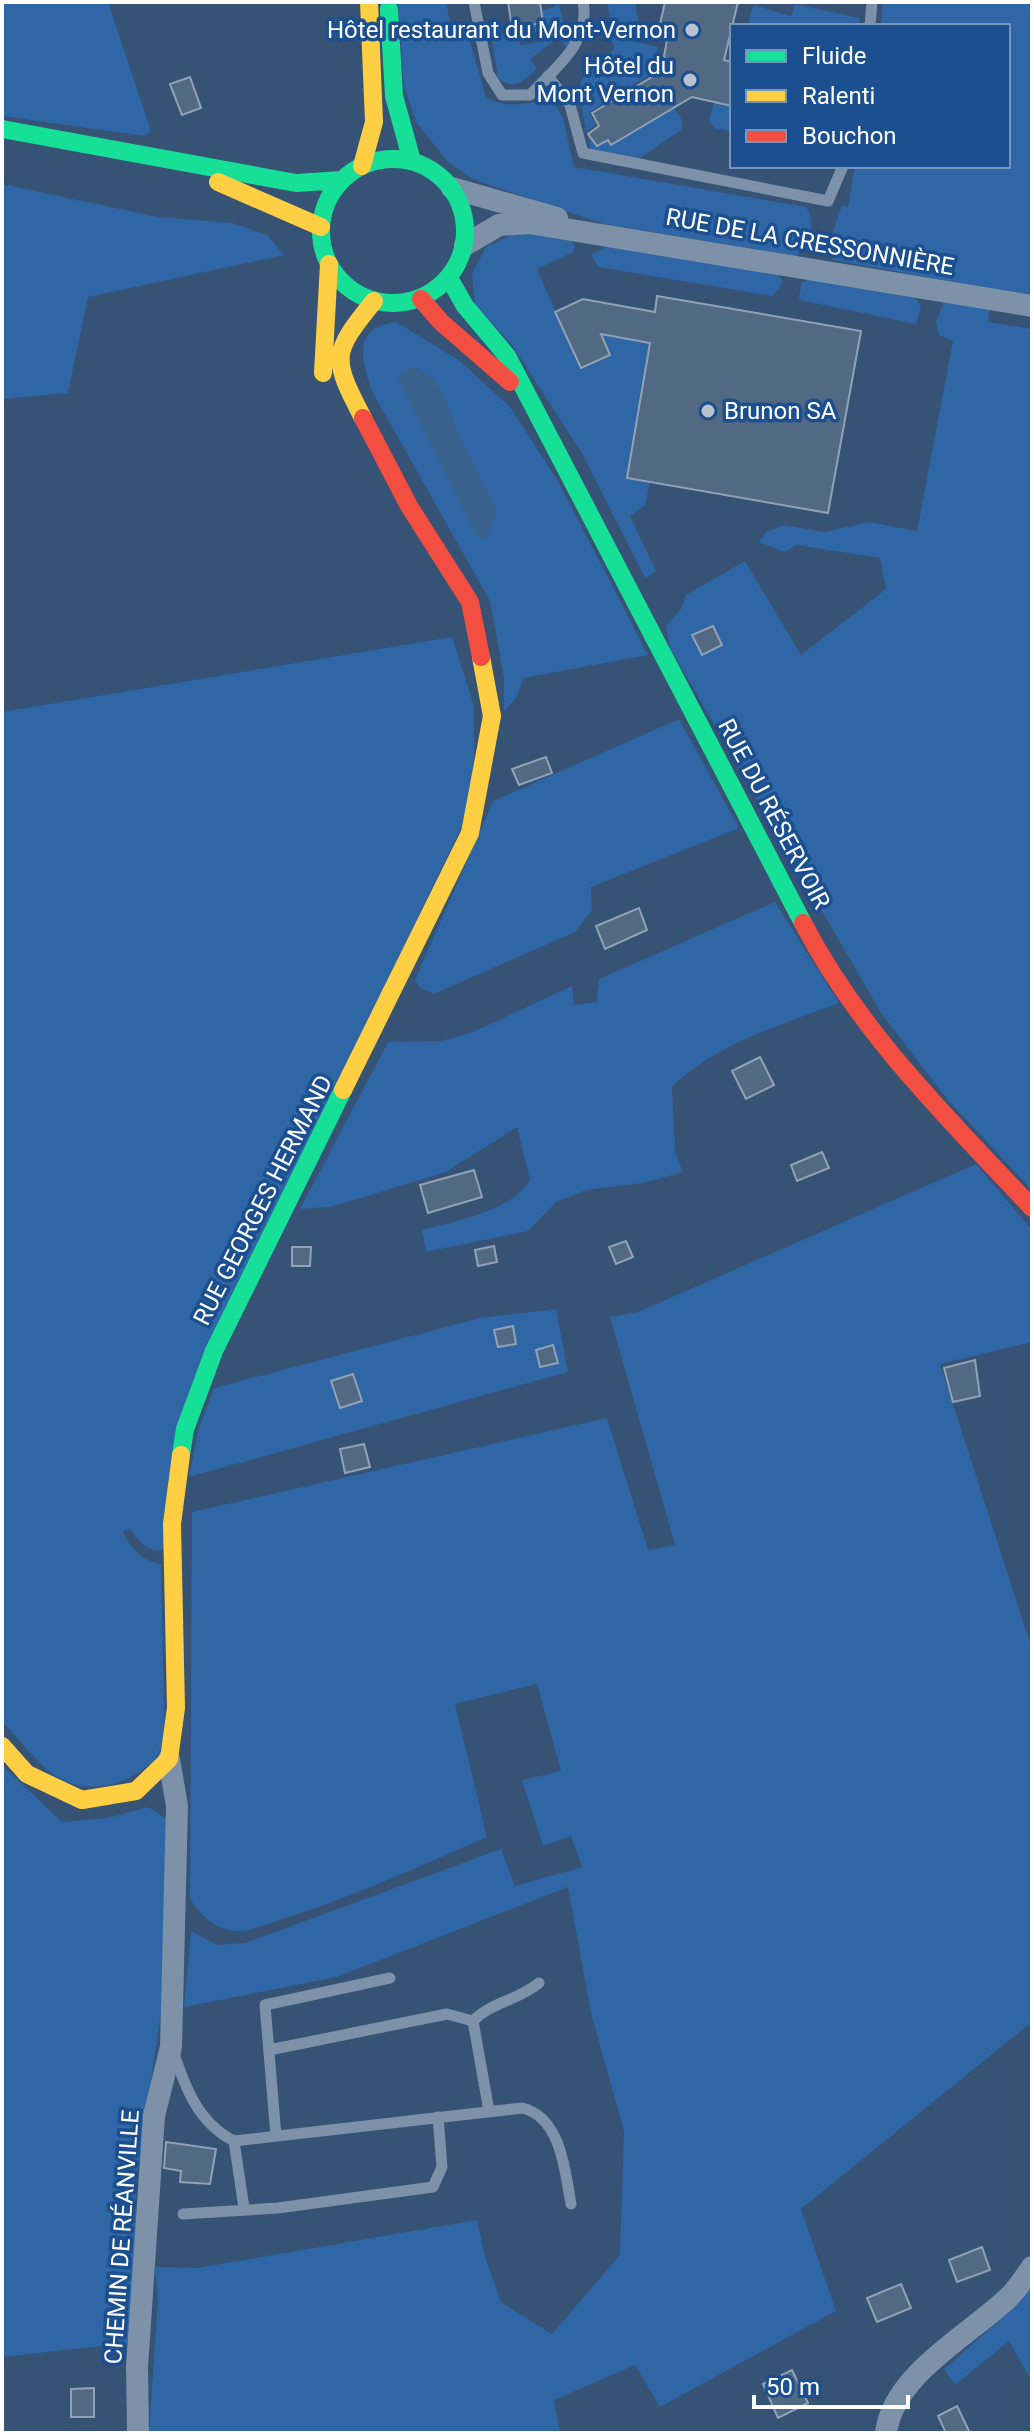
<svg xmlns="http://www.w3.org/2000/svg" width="1034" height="2435" font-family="Roboto,sans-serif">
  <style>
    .green { fill: #2f66a5 }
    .water { fill: #3b618d }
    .building { fill: #526984; stroke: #92a2b6; stroke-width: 2 }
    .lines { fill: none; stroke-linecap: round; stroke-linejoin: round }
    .lane { stroke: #7d92a8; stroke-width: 11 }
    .street { stroke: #7d92a8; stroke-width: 22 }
    .fast { stroke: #16e098; stroke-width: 18 }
    .slow { stroke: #ffcf43; stroke-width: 18 }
    .jam { stroke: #f24e42; stroke-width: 18 }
    .poi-dot { fill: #b9c2ce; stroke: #1b4f8f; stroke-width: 3 }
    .labels { text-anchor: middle; stroke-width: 7; stroke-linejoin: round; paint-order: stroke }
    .poi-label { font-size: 24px; fill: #fff; stroke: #1b4f8f; text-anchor: end }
    .street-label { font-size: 24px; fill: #fff; stroke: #1b4f8f }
  </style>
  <rect width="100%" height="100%" fill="#365274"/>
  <path class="green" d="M 2,2 L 108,2 L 151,131 L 145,136 L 2,116 Z
    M 398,2 L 446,2 L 454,40 L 469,38 L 486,97 C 514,113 528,97 555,104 L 563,118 L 574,167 L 806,207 C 818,225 808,240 797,256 L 604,224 L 472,179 L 447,161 L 417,123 L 404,88 Z
    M 555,2 L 559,2 L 563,23 L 578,21 L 575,28 L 535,32 L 534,25 L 543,23 L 541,10 L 555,7 Z
    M 607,2 L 635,2 L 641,36 L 612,29 Z
    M 883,2 L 1032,2 L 1032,296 L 833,260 C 830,240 834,225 842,206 L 848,207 L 855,166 L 1008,166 L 1008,26 L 881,26 Z
    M 795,4 L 860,18 L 859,26 L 748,26 L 753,5 L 791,16 Z
    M 516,30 L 520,45 L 540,42 L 539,36 L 573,33 L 570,45 L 566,47 L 558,38 L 530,59 L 537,69 C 524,80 514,92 498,78 L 491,34 Z
    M 611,36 L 658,47 L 656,56 L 664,66 L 589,112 L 596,125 L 586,131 C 578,79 571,82 614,49 Z
    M 714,102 L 732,106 L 732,132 L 714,128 L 709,120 Z
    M 674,107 L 683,122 L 681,130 L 636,161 L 591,150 L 588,133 L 597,146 L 608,140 L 611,145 Z
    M 2,184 L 158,217 L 232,223 L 267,235 L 284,255 L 88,297 L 68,393 L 2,399 Z
    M 527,232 L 570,239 L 575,247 L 573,252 L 537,269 L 580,367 L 601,334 L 650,343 L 627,477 L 650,482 L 645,505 L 630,516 L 656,571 L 645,578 L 583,455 L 512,345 L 475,305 L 472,274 L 486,247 L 513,234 Z
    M 610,245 L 777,272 L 782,280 L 780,289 L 772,296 L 598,267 L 591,255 Z
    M 815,277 L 914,297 L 921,305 L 916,324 L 799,300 L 801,283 Z
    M 944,302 L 990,308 L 988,322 L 1032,329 L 1032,1190 L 947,1099 L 881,1013 L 670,648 L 666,626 L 681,609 L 686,595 L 745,561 L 801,655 L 886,589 L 880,558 L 797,545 L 784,552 L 759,542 L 766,532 L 784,525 L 824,532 L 869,522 L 917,531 L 953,341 L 939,335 L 936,322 Z
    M 396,322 L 460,361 L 510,407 L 558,481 L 648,655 L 524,678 L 516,698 L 504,711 L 504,678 L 490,601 L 373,393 C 362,362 350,328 396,322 Z
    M 452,637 L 474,706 L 474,759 L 467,816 L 199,1368 L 163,1550 C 147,1552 138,1541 130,1529 L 123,1531 C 130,1548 142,1561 161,1564 L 165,1735 C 162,1742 160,1752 156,1758 C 131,1786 86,1797 54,1775 C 35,1762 19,1738 2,1722 L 2,712 Z
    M 679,719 L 739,828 L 591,887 L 592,910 L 575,932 L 434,994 L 419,987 L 415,980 L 493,801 Z
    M 775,902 L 839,1003 C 781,1025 717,1043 672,1087 L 675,1152 L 683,1172 L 643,1183 L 586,1190 L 556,1202 L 528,1231 L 426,1252 L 422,1230 C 454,1222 512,1211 530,1180 L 517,1127 L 446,1172 L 331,1207 L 300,1209 L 388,1042 L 441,1041 L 471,1033 L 572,986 L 574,1005 L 597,1002 L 599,979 Z
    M 976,1164 L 1032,1230 L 1032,1342 L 940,1364 L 1032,1649 L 1032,2022 L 801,2209 L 836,2311 L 660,2407 L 635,2365 L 554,2400 L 560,2433 L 149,2433 L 158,2298 L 155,2267 L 198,2268 L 477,2220 L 485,2257 L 501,2302 L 552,2334 L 620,2255 L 624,2131 L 591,2013 L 568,1887 L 337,1977 L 184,2007 L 191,1931 L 217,1945 L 245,1943 L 501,1849 L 515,1886 L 582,1867 L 571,1836 L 543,1846 L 522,1780 L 561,1771 L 537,1684 L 455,1704 L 487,1837 C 423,1865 359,1894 292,1916 C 275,1921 256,1930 239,1931 C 218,1932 199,1915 190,1898 L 192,1512 L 607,1418 L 648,1550 L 675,1545 L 610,1317 L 638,1312 Z
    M 556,1309 L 568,1372 L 189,1477 L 199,1428 L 214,1388 L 480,1318 Z
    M 2,1765 L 62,1822 L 108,1818 L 148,1807 L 168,1820 L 167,1972 L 136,2182 L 136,2260 L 129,2343 L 2,2357 Z
    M 1032,2282 L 1032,2381 L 1009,2341 L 955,2385 L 944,2369 L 1017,2305 Z"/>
  <path class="water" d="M 415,367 L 430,376 L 445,397 L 458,434 L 497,510 L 488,538 L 477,537 L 398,379 L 406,368 Z"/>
  <path class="building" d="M 508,2 L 540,2 L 543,23 L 512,28 Z
    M 665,2 L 738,2 L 724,60 L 732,62 L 732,106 L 692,97 L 611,145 L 608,140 L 597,146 L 588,134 L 599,126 L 592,113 L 670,66 L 664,56 L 668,35 L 658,33 Z
    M 190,77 L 201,108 L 182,115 L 170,84 Z
    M 657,296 L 861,331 L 828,513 L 627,478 L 650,343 L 601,334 L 610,355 L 581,368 L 555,312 L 583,299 L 655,312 Z
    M 713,626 L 722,645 L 702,655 L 692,635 Z
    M 546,757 L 552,773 L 519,785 L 512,769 Z
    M 639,908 L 647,930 L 605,949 L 596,926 Z
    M 760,1057 L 774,1085 L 746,1099 L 732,1071 Z
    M 822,1152 L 829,1168 L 797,1181 L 791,1165 Z
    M 474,1170 L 482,1197 L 428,1213 L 420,1185 Z
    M 626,1241 L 633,1257 L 616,1264 L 609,1247 Z
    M 494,1246 L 497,1262 L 478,1266 L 475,1250 Z
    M 292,1247 L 311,1247 L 310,1266 L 292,1266 Z
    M 513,1326 L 516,1344 L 498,1347 L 494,1330 Z
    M 553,1345 L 558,1363 L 540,1367 L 536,1350 Z
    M 975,1360 L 980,1396 L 953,1402 L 944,1368 Z
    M 353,1374 L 362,1401 L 340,1408 L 331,1381 Z
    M 364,1444 L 370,1467 L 345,1473 L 340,1449 Z
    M 166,2142 L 216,2149 L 210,2184 L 180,2182 L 181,2171 L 164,2168 Z
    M 982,2247 L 990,2270 L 957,2282 L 949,2260 Z
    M 901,2284 L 911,2308 L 877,2322 L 867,2298 Z
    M 792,2370 L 808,2403 L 778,2418 L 763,2384 Z
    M 94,2388 L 94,2417 L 71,2417 L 71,2389 Z
    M 957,2406 L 970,2433 L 946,2433 L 938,2416 Z"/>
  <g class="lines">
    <path class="lane" d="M 474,2 L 488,73 L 502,95 L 530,95 C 555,68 591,42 583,2
      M 870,26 L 872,2
      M 548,76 L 570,105 L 583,153 L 828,201 L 843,166
      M 473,2021 L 489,2111
      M 269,2050 L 447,2014 L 473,2021 C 491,2002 517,2001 539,1983
      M 173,2051 C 185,2087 198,2123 234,2141 L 244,2208
      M 276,2136 L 265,2005 L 390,1978
      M 234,2141 L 522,2108 C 561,2117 565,2171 571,2204
      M 183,2214 L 278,2208 L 433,2187 L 442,2167 L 438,2117"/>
    <path class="street" d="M 452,188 L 557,218
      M 465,245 L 499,225 L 529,223 L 1032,306
      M 138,2433 L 137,2367 L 154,2116 L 171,2047 L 177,1806 L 169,1759
      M 886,2433 C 893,2374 970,2335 1009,2297 C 1018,2288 1025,2277 1032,2267"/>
    <path class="fast" d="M 389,9 L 394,96 L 412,161
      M 2,129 L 296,183 L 342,180
      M321 231a72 72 0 1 1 144 0a72 72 0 1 1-144 0Z
      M 449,278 L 465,306 L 507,356 L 803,923
      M 181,1455 L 185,1429 L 214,1351 L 343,1090"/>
    <path class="slow" d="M 362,166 L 374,122 L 369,2
      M 218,182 L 321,227
      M 323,373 L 329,264
      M 363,418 C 331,357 332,353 374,301
      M 343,1090 L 470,833 L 492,716 L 481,657
      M 2,1746 L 27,1774 L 82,1800 L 136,1791 L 169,1759 L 176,1708 L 172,1524 L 181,1455"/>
    <path class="jam" d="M 421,299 L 441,322 L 510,382
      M 363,418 L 409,506 L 470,602 L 481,657
      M 803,923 C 860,1033 948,1118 1032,1208"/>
  </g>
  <g class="poi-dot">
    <circle cx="692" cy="30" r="8"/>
    <circle cx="690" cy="80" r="8"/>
    <circle cx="708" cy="411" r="8"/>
  </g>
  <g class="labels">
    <g class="poi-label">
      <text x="676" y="38">Hôtel restaurant du Mont-Vernon</text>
      <text x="674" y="74">Hôtel du<tspan x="674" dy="28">Mont Vernon</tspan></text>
      <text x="724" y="419" text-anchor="start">Brunon SA</text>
    </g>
    <g class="street-label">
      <text transform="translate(810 242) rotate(10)" y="8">RUE DE LA CRESSONNIÈRE</text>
      <text transform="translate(774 814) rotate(62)" y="8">RUE DU RÉSERVOIR</text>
      <text transform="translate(263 1200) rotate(-63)" y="8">RUE GEORGES HERMAND</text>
      <text transform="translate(122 2237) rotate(-86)" y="8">CHEMIN DE RÉANVILLE</text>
    </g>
  </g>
  <rect width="1034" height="2435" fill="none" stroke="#ffffff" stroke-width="8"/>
  <rect x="730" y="24" width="280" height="144" fill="#1b4f8f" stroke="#7695bc" stroke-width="2"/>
  <rect x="746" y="50" width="40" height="12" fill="#16e098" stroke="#7695bc" stroke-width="2"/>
  <text x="802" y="64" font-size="24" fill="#ffffff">Fluide</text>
  <rect x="746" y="90" width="40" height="12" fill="#ffcf43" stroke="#7695bc" stroke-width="2"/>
  <text x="802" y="104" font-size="24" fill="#ffffff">Ralenti</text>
  <rect x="746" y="130" width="40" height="12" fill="#f24e42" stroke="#7695bc" stroke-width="2"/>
  <text x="802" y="144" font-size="24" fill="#ffffff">Bouchon</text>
  <path d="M754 2395v12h154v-12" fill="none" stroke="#ffffff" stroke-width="4"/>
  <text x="766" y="2395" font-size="24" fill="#ffffff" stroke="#1b4f8f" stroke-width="6" paint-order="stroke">50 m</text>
</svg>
